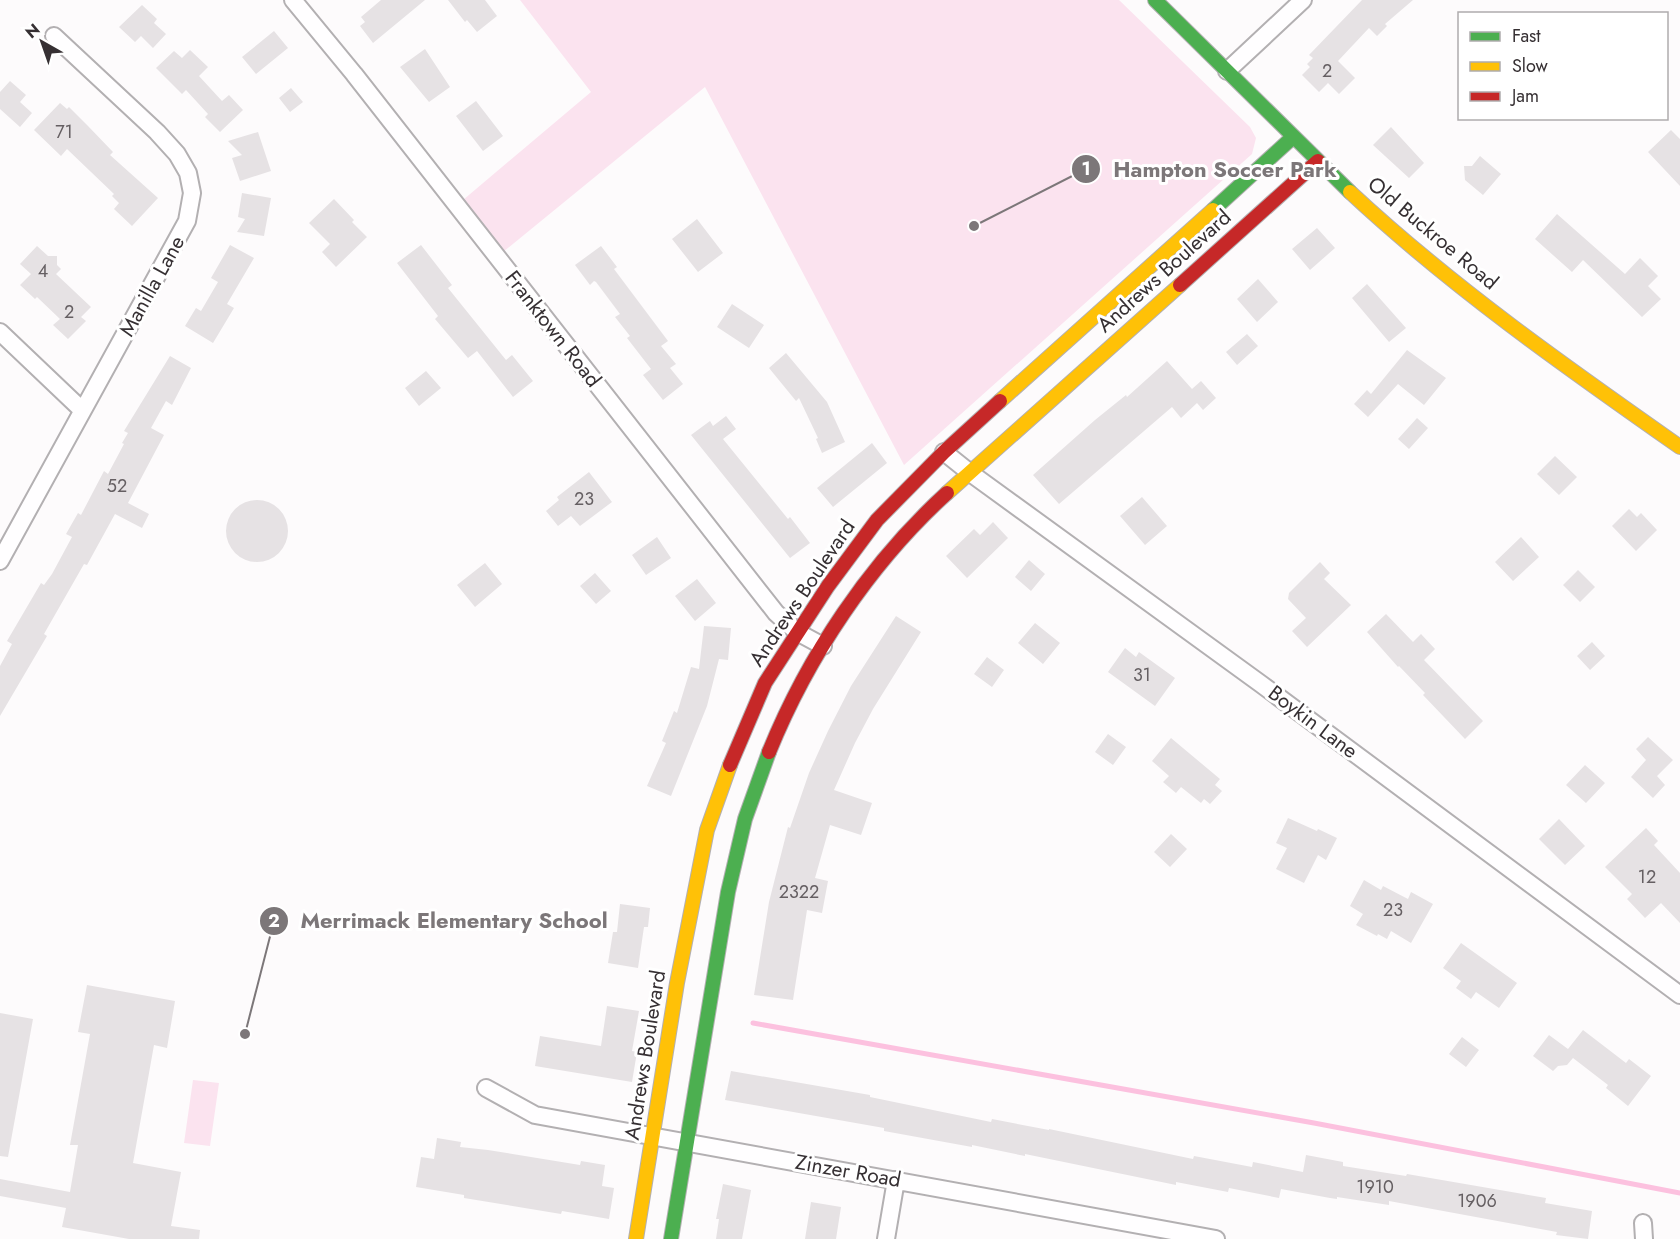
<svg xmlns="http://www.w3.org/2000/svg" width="1680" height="1239" font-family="Jost,sans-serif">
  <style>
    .green { fill: #fbe3ef }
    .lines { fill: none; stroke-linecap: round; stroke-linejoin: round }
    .stream { stroke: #fcc1df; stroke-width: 5 }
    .building { fill: #e6e2e4 }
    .street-casing { stroke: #b3b0b2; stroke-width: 20 }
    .fast-casing { stroke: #b3b0b2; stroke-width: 16 }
    .slow-casing { stroke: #b3b0b2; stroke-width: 16 }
    .jam-casing { stroke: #b3b0b2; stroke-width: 16 }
    .street { stroke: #fffeff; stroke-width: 16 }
    .fast { stroke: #4caf50; stroke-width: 14 }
    .slow { stroke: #ffc107; stroke-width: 14 }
    .jam { stroke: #c62828; stroke-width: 14 }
    .labels { text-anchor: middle; stroke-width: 6; stroke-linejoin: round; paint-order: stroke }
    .number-label { font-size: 18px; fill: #655f62 }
    .street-label { font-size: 21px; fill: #363033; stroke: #fff }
    .leader { fill: none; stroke: #7c7779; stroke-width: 2 }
    .callout-dot { fill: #7c7779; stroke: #fff; stroke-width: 2 }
    .mark-label { font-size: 18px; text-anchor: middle; font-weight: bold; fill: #fff }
    .callout-label { font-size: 22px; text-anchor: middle; font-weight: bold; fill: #7c7779; stroke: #fff; stroke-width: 6; stroke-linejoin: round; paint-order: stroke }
  </style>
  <rect width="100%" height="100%" fill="#fdfbfc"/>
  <path class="green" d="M 520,0 L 1119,0 L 1250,127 L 1256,138 L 1252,154 L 904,465 L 705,87 L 503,252 L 463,200 L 591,92 Z
    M 193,1080 L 219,1083 L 210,1146 L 184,1143 Z"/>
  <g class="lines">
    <path class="stream" d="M 753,1023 L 1314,1123 L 1680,1193"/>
  </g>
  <path class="building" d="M 381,0 L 425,0 L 373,43 L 360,26 L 365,22 L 361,17 Z
    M 448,0 L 485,0 L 497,16 L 477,32 L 467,20 L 465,22 Z
    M 1362,0 L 1413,0 L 1385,24 L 1387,26 L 1377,36 L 1369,28 L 1338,61 L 1355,78 L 1339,94 L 1328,83 L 1319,92 L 1302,75 L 1310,67 L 1307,64 L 1313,58 L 1309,55 Z
    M 142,5 L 157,19 L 154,23 L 166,34 L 153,48 L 141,36 L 135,42 L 119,27 Z
    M 274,31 L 288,48 L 256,74 L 242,57 Z
    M 425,49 L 450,87 L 429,102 L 400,67 Z
    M 190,50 L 208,67 L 199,76 L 222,101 L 229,95 L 243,110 L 220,132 L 205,117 L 208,114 L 186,90 L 182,94 L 156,68 L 174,51 L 182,58 Z
    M 10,81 L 26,95 L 20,102 L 32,113 L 20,127 L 0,109 L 0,92 Z
    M 291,88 L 303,102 L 290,112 L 279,98 Z
    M 476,101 L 503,136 L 483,151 L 456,116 Z
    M 60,103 L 67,109 L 69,107 L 88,126 L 113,152 L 110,155 L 158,198 L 132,226 L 114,209 L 119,203 L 112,196 L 114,194 L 67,149 L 61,156 L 34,130 Z
    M 1391,127 L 1424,163 L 1409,178 L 1373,145 Z
    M 1671,130 L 1680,139 L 1680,186 L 1648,152 Z
    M 258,132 L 271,171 L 240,181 L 232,158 L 242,155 L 228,141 Z
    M 1480,156 L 1501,174 L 1483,195 L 1465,180 L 1464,166 L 1472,166 Z
    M 242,193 L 271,198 L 264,236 L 237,232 L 245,219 L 238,217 Z
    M 334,199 L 354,220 L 352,222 L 367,237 L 336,267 L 322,252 L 330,244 L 309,223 Z
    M 1557,214 L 1625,274 L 1640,258 L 1658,276 L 1648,286 L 1661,299 L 1642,317 L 1583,260 L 1572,272 L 1535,239 Z
    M 697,219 L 723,253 L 698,272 L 672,239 Z
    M 1317,228 L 1335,248 L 1310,270 L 1292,249 Z
    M 230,245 L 254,258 L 227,304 L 234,308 L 213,343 L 185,326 L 196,308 L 201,311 L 218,282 L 211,278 Z
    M 421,245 L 452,285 L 448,288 L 506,360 L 512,355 L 533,381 L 513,397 L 477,351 L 468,358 L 435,319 L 438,316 L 397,263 Z
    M 37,246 L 48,256 L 57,256 L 57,265 L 61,269 L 56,274 L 91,307 L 81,317 L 86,321 L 68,339 L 53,325 L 60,319 L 37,297 L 35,299 L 20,285 L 31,274 L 20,264 Z
    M 601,246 L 617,267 L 614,269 L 668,341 L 661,346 L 676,364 L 670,368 L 683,384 L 663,400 L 643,375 L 651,369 L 627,338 L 630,336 L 615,317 L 620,314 L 596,282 L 594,281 L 590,285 L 575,265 Z
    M 1258,279 L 1278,302 L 1257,322 L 1237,299 Z
    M 1367,284 L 1406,328 L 1389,342 L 1352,298 Z
    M 732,304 L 764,325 L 749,348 L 717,327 Z
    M 1247,334 L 1258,346 L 1237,365 L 1226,352 Z
    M 1407,350 L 1446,378 L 1424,405 L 1398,384 L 1368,417 L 1354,404 L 1367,390 L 1371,394 Z
    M 786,353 L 827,402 L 845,442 L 822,453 L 816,439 L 818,438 L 799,398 L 796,401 L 769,368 Z
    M 170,356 L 191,368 L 172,405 L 166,401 L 151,428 L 164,435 L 128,503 L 149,514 L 142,528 L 115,514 L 87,565 L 84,564 L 44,634 L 47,636 L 0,716 L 0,666 L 12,644 L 7,641 L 41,583 L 44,585 L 52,574 L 72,537 L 66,534 L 78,513 L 81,515 L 104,471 L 108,474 L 124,444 L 122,443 L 128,433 L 124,431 Z
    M 1167,361 L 1192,389 L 1201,381 L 1216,398 L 1203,410 L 1197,403 L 1181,418 L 1172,407 L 1059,504 L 1033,475 L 1095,420 L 1126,395 L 1127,397 Z
    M 426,371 L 441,388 L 419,406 L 405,388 Z
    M 726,416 L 736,429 L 723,439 L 788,519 L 790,517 L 810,543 L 790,558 L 691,435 L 710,421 L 713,426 Z
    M 1417,418 L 1428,428 L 1409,449 L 1398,439 Z
    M 872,443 L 887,463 L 833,507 L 817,488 Z
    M 1555,456 L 1577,477 L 1559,495 L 1537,474 Z
    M 589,472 L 612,502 L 580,526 L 571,516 L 558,526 L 546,511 L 559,500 L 557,497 Z
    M 1142,497 L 1167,526 L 1145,545 L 1120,516 Z
    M226 531a31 31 0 1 1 62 0a31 31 0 1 1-62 0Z
    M 1629,509 L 1637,517 L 1641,513 L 1657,530 L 1636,551 L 1612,526 Z
    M 993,522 L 1008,538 L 967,578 L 946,556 L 974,529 L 980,535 Z
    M 657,537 L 671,558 L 646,575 L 632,555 Z
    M 1521,537 L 1539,557 L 1513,581 L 1495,562 Z
    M 1029,560 L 1045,574 L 1031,591 L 1015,577 Z
    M 1320,562 L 1330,573 L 1324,579 L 1351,605 L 1307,647 L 1292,631 L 1306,618 L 1288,599 L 1289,593 Z
    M 485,563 L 502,584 L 475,607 L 457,585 Z
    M 1578,570 L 1595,587 L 1580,602 L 1563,585 Z
    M 595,573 L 611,591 L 596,604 L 580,586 Z
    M 697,579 L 716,603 L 695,621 L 675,596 Z
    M 1386,614 L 1413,642 L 1421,634 L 1435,649 L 1424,660 L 1483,721 L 1465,739 L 1423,695 L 1425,693 L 1399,666 L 1398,667 L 1367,632 Z
    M 896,616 L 921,632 L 873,709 L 855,743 L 834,790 L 872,803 L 861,835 L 830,825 L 815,878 L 828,881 L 822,913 L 807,910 L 793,1000 L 754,995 L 769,902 L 788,827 L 790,828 L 809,773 L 828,731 L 851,686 Z
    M 1035,623 L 1060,643 L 1043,664 L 1018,643 Z
    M 704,626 L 731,628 L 728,660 L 719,659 L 707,706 L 671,796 L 647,786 L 666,743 L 662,741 L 674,711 L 677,713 L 691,667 L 699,669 Z
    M 1592,642 L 1605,656 L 1590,670 L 1577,656 Z
    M 1125,648 L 1136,657 L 1139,652 L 1175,678 L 1155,706 L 1108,672 Z
    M 987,657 L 1004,670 L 992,687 L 974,674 Z
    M 1108,734 L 1126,747 L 1113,765 L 1095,752 Z
    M 1648,737 L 1673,760 L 1657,776 L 1665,785 L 1653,798 L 1631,777 L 1646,760 L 1636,749 Z
    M 1171,738 L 1220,779 L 1215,785 L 1222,791 L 1210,804 L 1204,799 L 1201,803 L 1181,787 L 1176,793 L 1163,782 L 1169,776 L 1152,761 Z
    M 1585,765 L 1605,783 L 1586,803 L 1566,785 Z
    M 1288,818 L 1317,831 L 1318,829 L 1337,838 L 1326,860 L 1318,855 L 1304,883 L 1276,869 L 1287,848 L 1276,843 Z
    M 1559,819 L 1585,846 L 1565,865 L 1539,839 Z
    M 1646,828 L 1658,841 L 1654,845 L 1680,873 L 1680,923 L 1661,903 L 1645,918 L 1627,899 L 1632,894 L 1605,867 Z
    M 1171,834 L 1187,849 L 1170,867 L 1154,852 Z
    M 1364,880 L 1381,890 L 1383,886 L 1408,899 L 1411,892 L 1433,904 L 1411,943 L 1391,931 L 1387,939 L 1378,934 L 1377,936 L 1356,925 L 1363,914 L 1350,906 Z
    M 620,904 L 650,908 L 648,927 L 644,927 L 638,968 L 608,963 L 613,932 L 617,932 Z
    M 1461,943 L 1517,983 L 1499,1008 L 1476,992 L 1471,999 L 1456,988 L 1461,981 L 1443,968 Z
    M 87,985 L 175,1001 L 167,1048 L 154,1045 L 133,1163 L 181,1172 L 171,1226 L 200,1230 L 199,1239 L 129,1239 L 62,1227 L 66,1208 L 0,1196 L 0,1179 L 70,1192 L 78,1145 L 70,1145 L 90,1034 L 78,1032 Z
    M 607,1006 L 639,1011 L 632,1051 L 637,1052 L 632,1082 L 535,1066 L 540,1036 L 601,1046 Z
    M 0,1013 L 33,1019 L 8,1157 L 0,1156 Z
    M 1583,1030 L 1626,1063 L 1629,1059 L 1651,1076 L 1628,1106 L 1606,1088 L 1608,1085 L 1573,1058 L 1567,1065 L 1558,1066 L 1553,1071 L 1533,1056 L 1549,1035 L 1568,1049 Z
    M 1462,1037 L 1479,1050 L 1466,1067 L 1449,1054 Z
    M 731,1071 L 870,1095 L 870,1097 L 991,1122 L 992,1119 L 1049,1130 L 1049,1129 L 1193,1159 L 1194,1156 L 1252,1167 L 1253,1162 L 1303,1172 L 1306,1155 L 1343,1162 L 1343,1166 L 1406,1176 L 1407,1174 L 1546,1198 L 1545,1203 L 1592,1211 L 1588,1239 L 1556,1235 L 1557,1232 L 1389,1201 L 1389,1205 L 1337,1197 L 1337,1199 L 1330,1198 L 1281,1189 L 1279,1198 L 1229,1188 L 1228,1192 L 1176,1182 L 1176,1185 L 1025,1154 L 1025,1156 L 972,1145 L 972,1147 L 884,1131 L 884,1128 L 725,1100 Z
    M 437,1138 L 461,1142 L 460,1147 L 488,1150 L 580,1165 L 581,1161 L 605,1165 L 602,1186 L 614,1188 L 609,1219 L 562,1211 L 561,1214 L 464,1198 L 464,1195 L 416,1187 L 421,1157 L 434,1159 Z
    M 723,1184 L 751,1190 L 742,1239 L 716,1239 L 719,1219 L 716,1219 Z
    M 811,1202 L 841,1207 L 836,1239 L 805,1239 Z"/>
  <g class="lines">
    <defs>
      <path id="street" d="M 293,0 L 354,74 L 776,613 L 797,632 L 823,646
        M 1227,71 L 1303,0
        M 0,332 L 82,410
        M 944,452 L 969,472 L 1261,684 L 1680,995
        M 0,561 L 187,221 L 192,193 L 188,173 L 177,154 L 157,132 L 54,36
        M 486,1088 L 535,1115 L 1216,1239
        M 1643,1223 L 1644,1239
        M 886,1239 L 896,1180"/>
      <path id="fast" d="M 1155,0 L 1350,192
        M 1213,210 L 1293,137
        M 671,1239 L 728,892 L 745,819 L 769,752"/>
      <path id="slow" d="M 1350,192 C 1452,287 1566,367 1680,447
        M 1000,401 L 1213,210
        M 947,493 L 1180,285
        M 636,1239 L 677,983 L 707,830 L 730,765"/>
      <path id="jam" d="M 1180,285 L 1318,161
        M 769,752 C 808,656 870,563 947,493
        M 730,765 L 765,683 L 828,586 L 877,520 L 944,452 L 1000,401"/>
    </defs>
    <use href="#street" class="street-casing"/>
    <use href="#fast" class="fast-casing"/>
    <use href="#slow" class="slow-casing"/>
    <use href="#jam" class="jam-casing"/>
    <use href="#street" class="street"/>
    <use href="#fast" class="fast"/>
    <use href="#slow" class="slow"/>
    <use href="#jam" class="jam"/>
  </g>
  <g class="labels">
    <g class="number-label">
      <text x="1327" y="77">2</text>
      <text x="64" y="138">71</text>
      <text x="43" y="277">4</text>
      <text x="69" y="318">2</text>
      <text x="117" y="492">52</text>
      <text x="584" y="505">23</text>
      <text x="1142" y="681">31</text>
      <text x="1647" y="883">12</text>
      <text x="799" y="898">2322</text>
      <text x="1393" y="916">23</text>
      <text x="1375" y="1193">1910</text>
      <text x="1477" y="1207">1906</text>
    </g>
    <g class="street-label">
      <text transform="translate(1433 233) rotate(40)" y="7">Old Buckroe Road</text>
      <text transform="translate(1164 271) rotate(-42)" y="7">Andrews Boulevard</text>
      <text transform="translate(152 286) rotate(-61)" y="7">Manilla Lane</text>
      <text transform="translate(553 329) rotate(52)" y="7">Franktown Road</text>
      <text transform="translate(802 593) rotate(-56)" y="7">Andrews Boulevard</text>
      <text transform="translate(1313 722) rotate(37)" y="7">Boykin Lane</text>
      <text transform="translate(645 1055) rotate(-81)" y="7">Andrews Boulevard</text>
      <text transform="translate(848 1171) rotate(10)" y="7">Zinzer Road</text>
    </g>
  </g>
  <path class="leader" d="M974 226L1086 169M245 1034L274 921"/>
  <g class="callout-dot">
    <circle cx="974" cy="226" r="6"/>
    <circle cx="245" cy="1034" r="6"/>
    <circle cx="1086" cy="169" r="15"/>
    <circle cx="274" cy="921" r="15"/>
  </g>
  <g class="mark-label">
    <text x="1086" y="175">1</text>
    <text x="274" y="927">2</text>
  </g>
  <g class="callout-label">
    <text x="1225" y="177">Hampton Soccer Park</text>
    <text x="454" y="928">Merrimack Elementary School</text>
  </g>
  <rect x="1458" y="12" width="210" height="108" fill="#ffffff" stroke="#afacad" stroke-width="1.5"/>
  <rect x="1470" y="32" width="30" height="9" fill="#4caf50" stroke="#afacad" stroke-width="1.5"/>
  <text x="1512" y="42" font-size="18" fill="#363033">Fast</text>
  <rect x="1470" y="62" width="30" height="9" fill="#ffc107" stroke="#afacad" stroke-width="1.5"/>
  <text x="1512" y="72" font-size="18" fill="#363033">Slow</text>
  <rect x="1470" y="92" width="30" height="9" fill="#c62828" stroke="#afacad" stroke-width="1.5"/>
  <text x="1512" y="102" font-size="18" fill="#363033">Jam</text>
  <g transform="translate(42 42) rotate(320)" stroke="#ffffff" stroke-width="4.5" paint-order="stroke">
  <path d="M0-4.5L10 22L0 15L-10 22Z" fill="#363033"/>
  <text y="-9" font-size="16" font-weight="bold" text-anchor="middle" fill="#363033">N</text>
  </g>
</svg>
